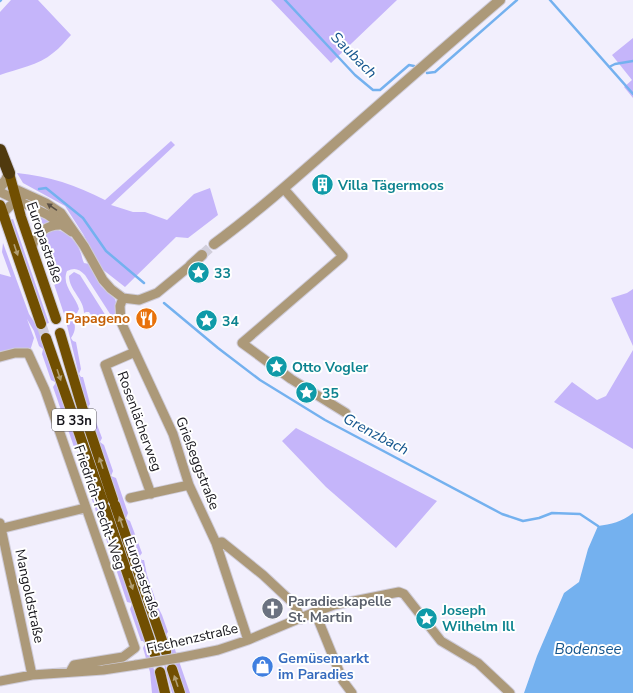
<svg xmlns="http://www.w3.org/2000/svg" width="633" height="693" font-family="'Nunito Sans',sans-serif">
  <style>
    .green { fill: #c5b5fa }
    .water { fill: #74b1ef }
    .lines { fill: none; stroke-linecap: round; stroke-linejoin: round }
    .stream { stroke: #74b1ef; stroke-width: 2.5 }
    .tertiary-tunnel { stroke: #d1cedb; stroke-width: 10; stroke-dasharray: 10 5; stroke-linecap: butt }
    .primary-tunnel { stroke: #d1cedb; stroke-width: 10; stroke-dasharray: 10 5; stroke-linecap: butt }
    .minor-casing { stroke: #cfccd9; stroke-width: 11 }
    .tertiary-casing { stroke: #cfccd9; stroke-width: 12 }
    .primary-casing { stroke: #cfccd9; stroke-width: 12 }
    .motorway-casing { stroke: #cfccd9; stroke-width: 14 }
    .minor { stroke: #ac9979; stroke-width: 9 }
    .tertiary { stroke: #ac9979; stroke-width: 10 }
    .primary { stroke: #714f01; stroke-width: 10 }
    .motorway { stroke: #503a0e; stroke-width: 12 }
    .minor-bridge-casing { stroke: #cfccd9; stroke-width: 11; stroke-linecap: butt }
    .minor-bridge { stroke: #ac9979; stroke-width: 9 }
    .oneway { fill: #5a5045 }
    .oneway2 { fill: #b19e73 }
    .labels { text-anchor: middle; stroke-width: 4; stroke-linejoin: round; paint-order: stroke }
    .shield { fill: #fff; stroke: #5c5b5f; stroke-width: 1 }
    .shield-label { font-size: 13px; font-weight: bold; fill: #16151b }
    .culture-label { font-size: 14px; font-weight: bold; fill: #0d838f; stroke: #fff; text-anchor: start }
    .street-label { font-size: 14px; fill: #16151b; stroke: #fff }
    .food-label { font-size: 14px; font-weight: bold; fill: #c56008; stroke: #fff; text-anchor: end }
    .worship-label { font-size: 14px; font-weight: bold; fill: #5b616d; stroke: #fff; text-anchor: start }
    .shop-label { font-size: 14px; font-weight: bold; fill: #366cbe; stroke: #fff; text-anchor: start }
    .water-label { font-size: 15px; font-style: italic; fill: #14558d; stroke: #fff }
  </style>
  <rect width="100%" height="100%" fill="#f2effd"/>
  <path class="green" d="M 11,0 L 38,0 L 71,35 C 65,41 60,48 53,53 C 39,65 17,69 0,75 L 0,12 Z
    M 271,0 L 397,0 L 331,63 Z
    M 633,38 L 633,98 L 624,87 L 632,80 L 612,55 Z
    M 171,141 L 175,145 L 111,205 L 133,212 L 145,212 L 167,220 L 194,194 L 210,188 L 218,215 L 188,238 L 176,237 L 125,287 L 102,269 L 83,234 L 65,206 L 23,183 L 17,173 C 49,176 76,185 105,200 Z
    M 32,210 L 49,220 L 49,222 L 43,225 L 38,230 L 35,229 L 30,214 Z
    M 13,219 L 49,323 L 45,324 L 10,220 Z
    M 53,229 C 64,230 77,240 80,251 C 82,255 82,259 84,263 L 89,264 L 101,286 L 115,299 L 116,302 L 116,318 L 112,317 L 85,275 C 79,269 75,267 67,271 C 61,286 76,296 79,309 L 77,313 L 72,315 C 75,323 77,330 71,338 L 73,341 L 76,342 L 81,369 L 79,374 L 81,377 L 83,377 L 90,404 L 88,407 L 90,411 L 92,411 L 102,438 L 100,442 L 104,445 L 113,471 L 111,476 L 116,478 L 128,513 L 126,518 L 128,520 L 130,521 L 142,553 L 139,557 L 142,560 L 144,560 L 147,575 L 158,607 L 162,615 L 168,632 L 167,633 L 166,636 L 171,638 L 190,693 L 185,693 L 87,409 L 65,317 L 41,245 L 44,235 Z
    M 3,243 L 29,314 L 38,328 L 147,643 L 160,693 L 152,693 L 150,672 L 143,648 L 145,644 L 143,641 L 141,641 L 130,609 L 132,604 L 131,603 L 127,602 L 116,569 L 118,566 L 117,563 L 114,562 L 103,530 L 105,526 L 103,524 L 100,523 L 88,488 L 90,484 L 89,482 L 85,481 L 76,454 L 79,451 L 76,447 L 74,447 L 65,421 L 67,417 L 62,413 L 53,387 L 55,384 L 55,382 L 51,380 L 42,354 L 43,349 L 39,346 L 34,331 L 27,319 L 34,338 L 30,351 L 24,348 L 0,355 L 0,274 L 11,277 L 2,252 Z
    M 74,272 L 80,275 L 111,324 L 101,323 L 88,321 L 90,320 L 91,315 L 89,312 L 86,312 L 84,313 C 84,299 69,290 69,276 Z
    M 633,289 L 633,346 L 611,298 L 627,293 Z
    M 633,350 L 633,449 L 554,402 L 572,382 L 597,400 L 606,396 Z
    M 296,428 L 437,501 L 396,548 L 326,487 L 282,441 Z
    M 161,654 L 176,693 L 172,693 Z"/>
  <path class="water" d="M 633,513 L 633,693 L 524,693 L 537,656 L 564,593 L 579,582 L 588,549 L 598,526 C 611,524 622,522 633,513 Z"/>
  <g class="lines">
    <path class="stream" d="M 285,0 L 355,75 L 373,90 L 380,90 L 409,65 L 414,66
      M 550,0 L 633,94
      M 0,1 L 1,0
      M 609,67 L 615,64 L 633,61
      M 427,73 L 435,72 L 517,0
      M 39,189 L 46,188 L 83,218 L 106,251 L 144,283
      M 164,303 L 218,348 L 260,380 L 325,420 L 502,514 L 523,521 L 539,518 L 552,513 L 580,514 L 598,526"/>
    <path class="tertiary-tunnel" d="M 202,255 L 214,244"/>
    <path class="primary-tunnel" d="M 41,324 L 46,338"/>
    <defs>
      <path id="minor" d="M 13,188 L 46,203 L 61,213 L 84,246 L 103,280 L 111,289 L 123,298 L 139,300 L 157,293 L 191,265
        M 284,189 L 343,256 L 242,343 L 291,379 L 346,413
        M 0,192 L 48,215 L 72,232
        M 3,213 L 16,200 L 21,199
        M 32,246 C 37,233 47,224 62,225
        M 123,298 L 120,306 L 121,322 L 173,434 L 189,485 L 216,543 L 248,640
        M 135,352 L 105,365 L 151,494
        M 0,357 L 15,353 L 28,353 L 45,390 L 135,648 L 123,657 L 74,665 L 70,672
        M 130,498 L 189,485
        M 0,523 L 32,675
        M 0,529 L 85,508
        M 216,543 L 222,542 L 263,575 L 294,604 L 301,619
        M 315,612 L 343,681 L 352,693
        M 178,658 L 218,650 L 248,640 L 315,612 L 334,605 L 399,592 L 404,594 L 441,641 L 478,663 L 510,693
        M 0,681 L 32,675 L 103,670 L 136,665"/>
      <path id="tertiary" d="M 0,187 L 6,180 L 9,173
        M 214,244 C 264,207 309,166 356,125 C 404,83 452,41 500,0
        M 191,265 L 202,255"/>
      <path id="primary" d="M 9,173 L 21,217 L 56,319
        M 0,205 L 41,324
        M 60,333 L 82,407 L 113,500
        M 46,338 L 103,502
        M 115,505 L 166,652
        M 105,508 L 155,655
        M 172,669 L 180,693
        M 160,672 L 165,693"/>
      <path id="motorway" d="M 0,150 L 9,173"/>
    </defs>
    <use href="#minor" class="minor-casing"/>
    <use href="#tertiary" class="tertiary-casing"/>
    <use href="#primary" class="primary-casing"/>
    <use href="#motorway" class="motorway-casing"/>
    <use href="#minor" class="minor"/>
    <use href="#tertiary" class="tertiary"/>
    <use href="#primary" class="primary"/>
    <use href="#motorway" class="motorway"/>
    <defs>
      <path id="minor-bridge" d="M 136,665 L 178,658"/>
    </defs>
    <use href="#minor-bridge" class="minor-bridge-casing"/>
    <use href="#minor-bridge" class="minor-bridge"/>
  </g>
  <defs><path id="oneway-solid" d="M-6-.8H1V-3.2L6.5 0L1 3.2V.8H-6Z"/></defs>
  <use class="oneway" href="#oneway-solid" transform="translate(52 207) rotate(-146)"/>
  <g class="oneway2">
    <use href="#oneway-solid" transform="translate(16 250) rotate(71)"/>
    <use href="#oneway-solid" transform="translate(59 375) rotate(71)"/>
    <use href="#oneway-solid" transform="translate(101 463) rotate(-109)"/>
    <use href="#oneway-solid" transform="translate(121 522) rotate(-109)"/>
    <use href="#oneway-solid" transform="translate(131 584) rotate(71)"/>
    <use href="#oneway-solid" transform="translate(176 681) rotate(-109)"/>
  </g>
  <defs>
    <symbol id="building-disc" viewBox="-11 -11 22 22"><circle r="9.5" fill="#0f9aa8" stroke="#fff"/><path d="M-4-6H4V6H1V3H-1V6H-4ZM-2.5-4.3h1.7v1.8h-1.7ZM.8-4.3h1.7v1.8H.8ZM-2.5-1h1.7V.8h-1.7ZM.8-1h1.7V.8H.8Z" fill="#fff"/></symbol>
    <symbol id="sight-disc" viewBox="-11 -11 22 22"><circle r="9.5" fill="#0f9aa8" stroke="#fff"/><path d="M0-6L1.8-2.2L6-1.7L2.9 1.2L3.7 5.4L0 3.3L-3.7 5.4L-2.9 1.2L-6-1.7L-1.8-2.2Z" fill="#fff"/></symbol>
    <symbol id="restaurant-disc" viewBox="-11 -11 22 22"><circle r="9.5" fill="#e8710a" stroke="#fff"/><path d="M-5-6h1v4h1v-4h1v4h1v-4h1v5L-1.5 .5V6h-2V.5L-5-1ZM5-6V6H3V1.5H1.5Q1.5-4 5-6Z" fill="#fff"/></symbol>
    <symbol id="church-disc" viewBox="-11 -11 22 22"><circle r="9.5" fill="#6b7280" stroke="#fff"/><path d="M-1.2-6h2.4v3.5h3.3v2.4h-3.3V6h-2.4V-.1h-3.3v-2.4h3.3Z" fill="#fff"/></symbol>
    <symbol id="shop-disc" viewBox="-11 -11 22 22"><circle r="9.5" fill="#3f7fe0" stroke="#fff"/><path d="M-5-2.5h2.3a2.7 3.5 0 0 1 5.4 0H5L5.5 6h-11ZM-1.5-2.5h3a1.5 2.3 0 0 0-3 0Z" fill="#fff"/></symbol>
  </defs>
  <g fill-rule="evenodd">
    <use href="#building-disc" x="310" y="172" width="25" height="25"/>
    <use href="#sight-disc" x="186" y="260" width="25" height="25"/>
    <use href="#restaurant-disc" x="134" y="306" width="25" height="25"/>
    <use href="#sight-disc" x="194" y="308" width="25" height="25"/>
    <use href="#sight-disc" x="264" y="354" width="25" height="25"/>
    <use href="#sight-disc" x="294" y="380" width="25" height="25"/>
    <use href="#church-disc" x="260" y="596" width="25" height="25"/>
    <use href="#sight-disc" x="414" y="606" width="25" height="25"/>
    <use href="#shop-disc" x="250" y="654" width="25" height="25"/>
  </g>
  <g class="labels">
    <rect class="shield" x="52" y="409" width="44" height="22" rx="3"/>
    <g class="shield-label">
      <text x="74" y="425">B 33n</text>
    </g>
    <g class="culture-label">
      <text x="338" y="190">Villa Tägermoos</text>
      <text x="214" y="278">33</text>
      <text x="222" y="326">34</text>
      <text x="292" y="372">Otto Vogler</text>
      <text x="322" y="398">35</text>
      <text x="442" y="615">Joseph<tspan x="442" dy="16">Wilhelm Ill</tspan></text>
    </g>
    <g class="street-label">
      <text transform="translate(45 242) rotate(71)" y="5">Europastraße</text>
      <text transform="translate(140 421) rotate(70)" y="5">Rosenlächerweg</text>
      <text transform="translate(198 463) rotate(69)" y="5">Grießeggstraße</text>
      <text transform="translate(100 507) rotate(71)" y="5">Friedrich-Pecht-Weg</text>
      <text transform="translate(143 577) rotate(71)" y="5">Europastraße</text>
      <text transform="translate(30 596) rotate(78)" y="5">Mangoldstraße</text>
      <text transform="translate(192 638) rotate(-13)" y="5">Fischenzstraße</text>
    </g>
    <g class="food-label">
      <text x="130" y="323">Papageno</text>
    </g>
    <g class="worship-label">
      <text x="288" y="606">Paradieskapelle<tspan x="288" dy="16">St. Martin</tspan></text>
    </g>
    <g class="shop-label">
      <text x="278" y="663">Gemüsemarkt<tspan x="278" dy="16">im Paradies</tspan></text>
    </g>
    <g class="water-label">
      <text transform="translate(354 55) rotate(45)" y="5">Saubach</text>
      <text transform="translate(376 434) rotate(28)" y="5">Grenzbach</text>
      <text x="588" y="654">Bodensee</text>
    </g>
  </g>
</svg>
